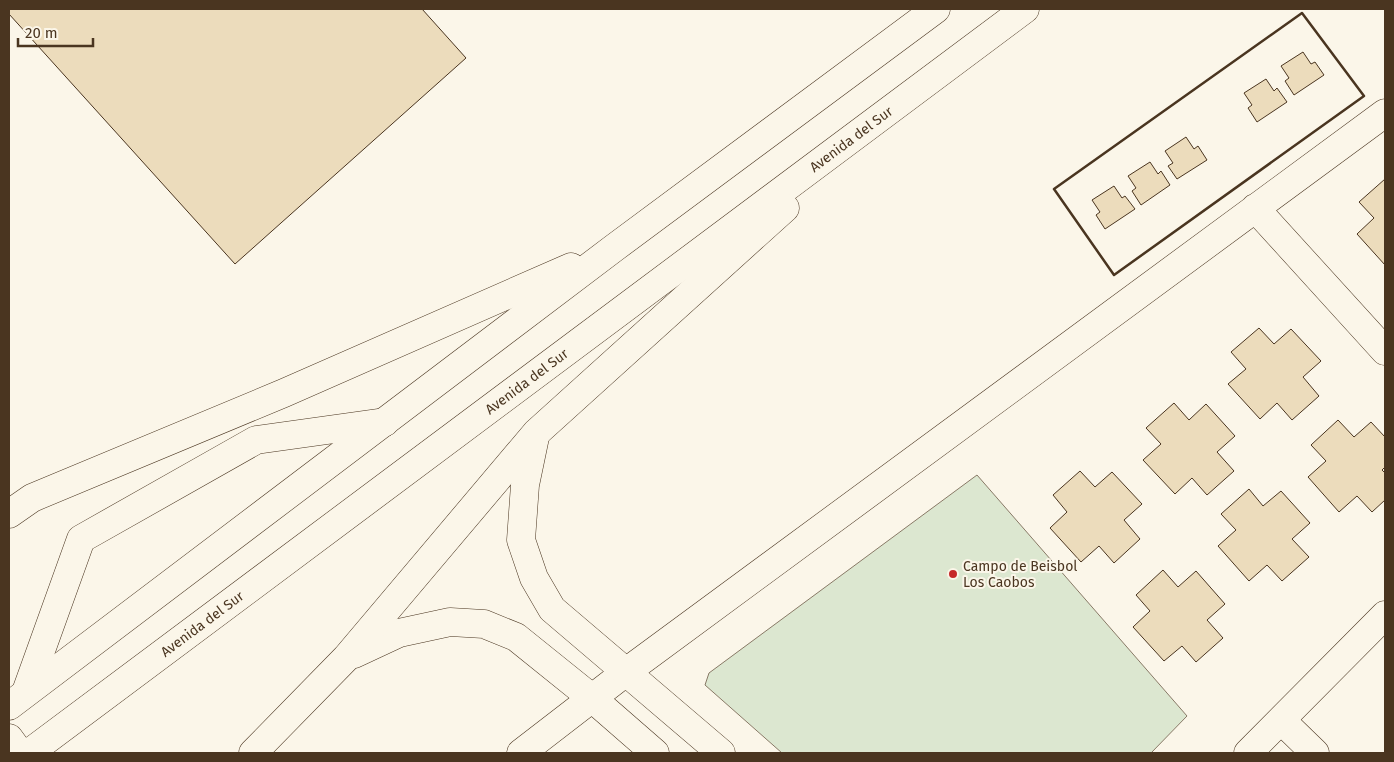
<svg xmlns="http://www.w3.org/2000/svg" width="1394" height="762" font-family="'Fira Sans',sans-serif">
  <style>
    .garden { fill: #dce7d0; stroke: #887966 }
    .building { fill: #ecdcbc; stroke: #4a3520 }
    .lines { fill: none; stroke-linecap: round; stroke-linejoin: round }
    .minor-casing { stroke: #4a3520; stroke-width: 29 }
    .highway-casing { stroke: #4a3520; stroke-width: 29 }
    .minor { stroke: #fbf6e9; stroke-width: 28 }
    .highway { stroke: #fbf6e9; stroke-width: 28 }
    .wall { stroke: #4a3520; stroke-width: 2.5 }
    .poi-dot { fill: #c62828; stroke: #fbf6e9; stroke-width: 2 }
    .labels { text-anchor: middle; stroke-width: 4; stroke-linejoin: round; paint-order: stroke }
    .street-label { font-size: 14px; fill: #4a3520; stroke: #fbf6e9 }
    .poi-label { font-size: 14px; fill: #4a3520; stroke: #fbf6e9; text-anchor: start }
  </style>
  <rect width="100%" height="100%" fill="#fbf6e9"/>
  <path class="garden" d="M 977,475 L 1187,716 L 1151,753 L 782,753 L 705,685 L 709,673 Z"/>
  <path class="building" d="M 9,9 L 422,9 L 466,58 L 235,264 L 9,14 Z
    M 1303,52 L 1311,64 L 1315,62 L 1324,75 L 1294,95 L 1285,81 L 1289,78 L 1281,66 Z
    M 1266,79 L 1274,91 L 1277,88 L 1287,102 L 1257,122 L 1248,108 L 1252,105 L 1244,93 Z
    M 1186,137 L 1194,149 L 1198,146 L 1207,160 L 1177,179 L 1168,166 L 1173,163 L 1165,151 Z
    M 1150,162 L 1158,174 L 1161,171 L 1170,185 L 1141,205 L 1132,191 L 1136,188 L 1128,176 Z
    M 1385,179 L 1385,265 L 1357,234 L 1374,218 L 1359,202 Z
    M 1114,186 L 1122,198 L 1125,196 L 1135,209 L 1105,229 L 1096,215 L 1100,212 L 1092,200 Z
    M 1259,328 L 1274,344 L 1291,329 L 1321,361 L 1303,377 L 1319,396 L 1292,420 L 1277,403 L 1260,419 L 1228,384 L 1246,369 L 1231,352 Z
    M 1174,403 L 1189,420 L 1206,404 L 1235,436 L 1217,452 L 1234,471 L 1207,495 L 1192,478 L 1175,494 L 1143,460 L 1161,444 L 1146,428 Z
    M 1338,420 L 1354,437 L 1371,422 L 1385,437 L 1385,467 L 1382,470 L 1385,473 L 1385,500 L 1372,512 L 1357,496 L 1339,512 L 1308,477 L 1326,461 L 1311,445 Z
    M 1080,471 L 1095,487 L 1112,472 L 1142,504 L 1124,520 L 1140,539 L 1114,563 L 1099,546 L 1081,562 L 1050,528 L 1067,512 L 1053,495 Z
    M 1249,489 L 1263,506 L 1281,491 L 1310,523 L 1292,539 L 1309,557 L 1282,581 L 1267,565 L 1249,581 L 1218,546 L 1236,530 L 1221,514 Z
    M 1163,570 L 1178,587 L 1196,571 L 1225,604 L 1207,620 L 1223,638 L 1196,662 L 1182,646 L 1164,661 L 1133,627 L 1150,611 L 1136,595 Z"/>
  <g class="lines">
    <defs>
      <path id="minor" d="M 1255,208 L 1385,351
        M 626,672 L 721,753
        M 26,692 L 81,539 L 256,440 L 385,422
        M 593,699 L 655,753
        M 1281,720 L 1315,753
        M 521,753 L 626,672 L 1385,113
        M 1248,753 L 1385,615"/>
      <g id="highway">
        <path d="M 535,437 L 525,485 L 521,540 L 534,578 L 552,609 L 626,672"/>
        <path d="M 9,514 L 32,498 L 284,393 L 571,267"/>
        <path d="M 354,654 L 399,633 L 450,622 L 484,624 L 516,637 L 593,699"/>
        <path d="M 9,706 L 614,248 L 936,9"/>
        <path d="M 9,738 L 20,753"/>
        <path id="s1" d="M 29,753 L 1025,9"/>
        <path d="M 253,753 L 346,658 L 536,433 L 785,208"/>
      </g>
    </defs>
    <use href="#minor" class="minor-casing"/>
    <use href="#highway" class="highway-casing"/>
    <use href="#minor" class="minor"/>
    <use href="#highway" class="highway"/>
    <path class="wall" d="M 1302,13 L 1364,96 L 1114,275 L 1054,189 Z"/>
  </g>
  <circle class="poi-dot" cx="953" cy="574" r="5"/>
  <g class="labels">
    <g class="street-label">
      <text dy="5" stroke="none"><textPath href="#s1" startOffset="1026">Avenida del Sur</textPath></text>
      <text dy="5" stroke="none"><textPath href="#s1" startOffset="621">Avenida del Sur</textPath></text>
      <text dy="5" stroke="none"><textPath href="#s1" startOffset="216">Avenida del Sur</textPath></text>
    </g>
    <g class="poi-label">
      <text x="963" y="571">Campo de Beisbol<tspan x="963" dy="16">Los Caobos</tspan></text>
    </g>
  </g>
  <rect width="1394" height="762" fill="none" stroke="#4a3520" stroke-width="20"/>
  <path d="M18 38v8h75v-8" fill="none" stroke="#4a3520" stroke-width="2.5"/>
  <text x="25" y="38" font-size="15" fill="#4a3520" stroke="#fbf6e9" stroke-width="4" paint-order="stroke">20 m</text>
</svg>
